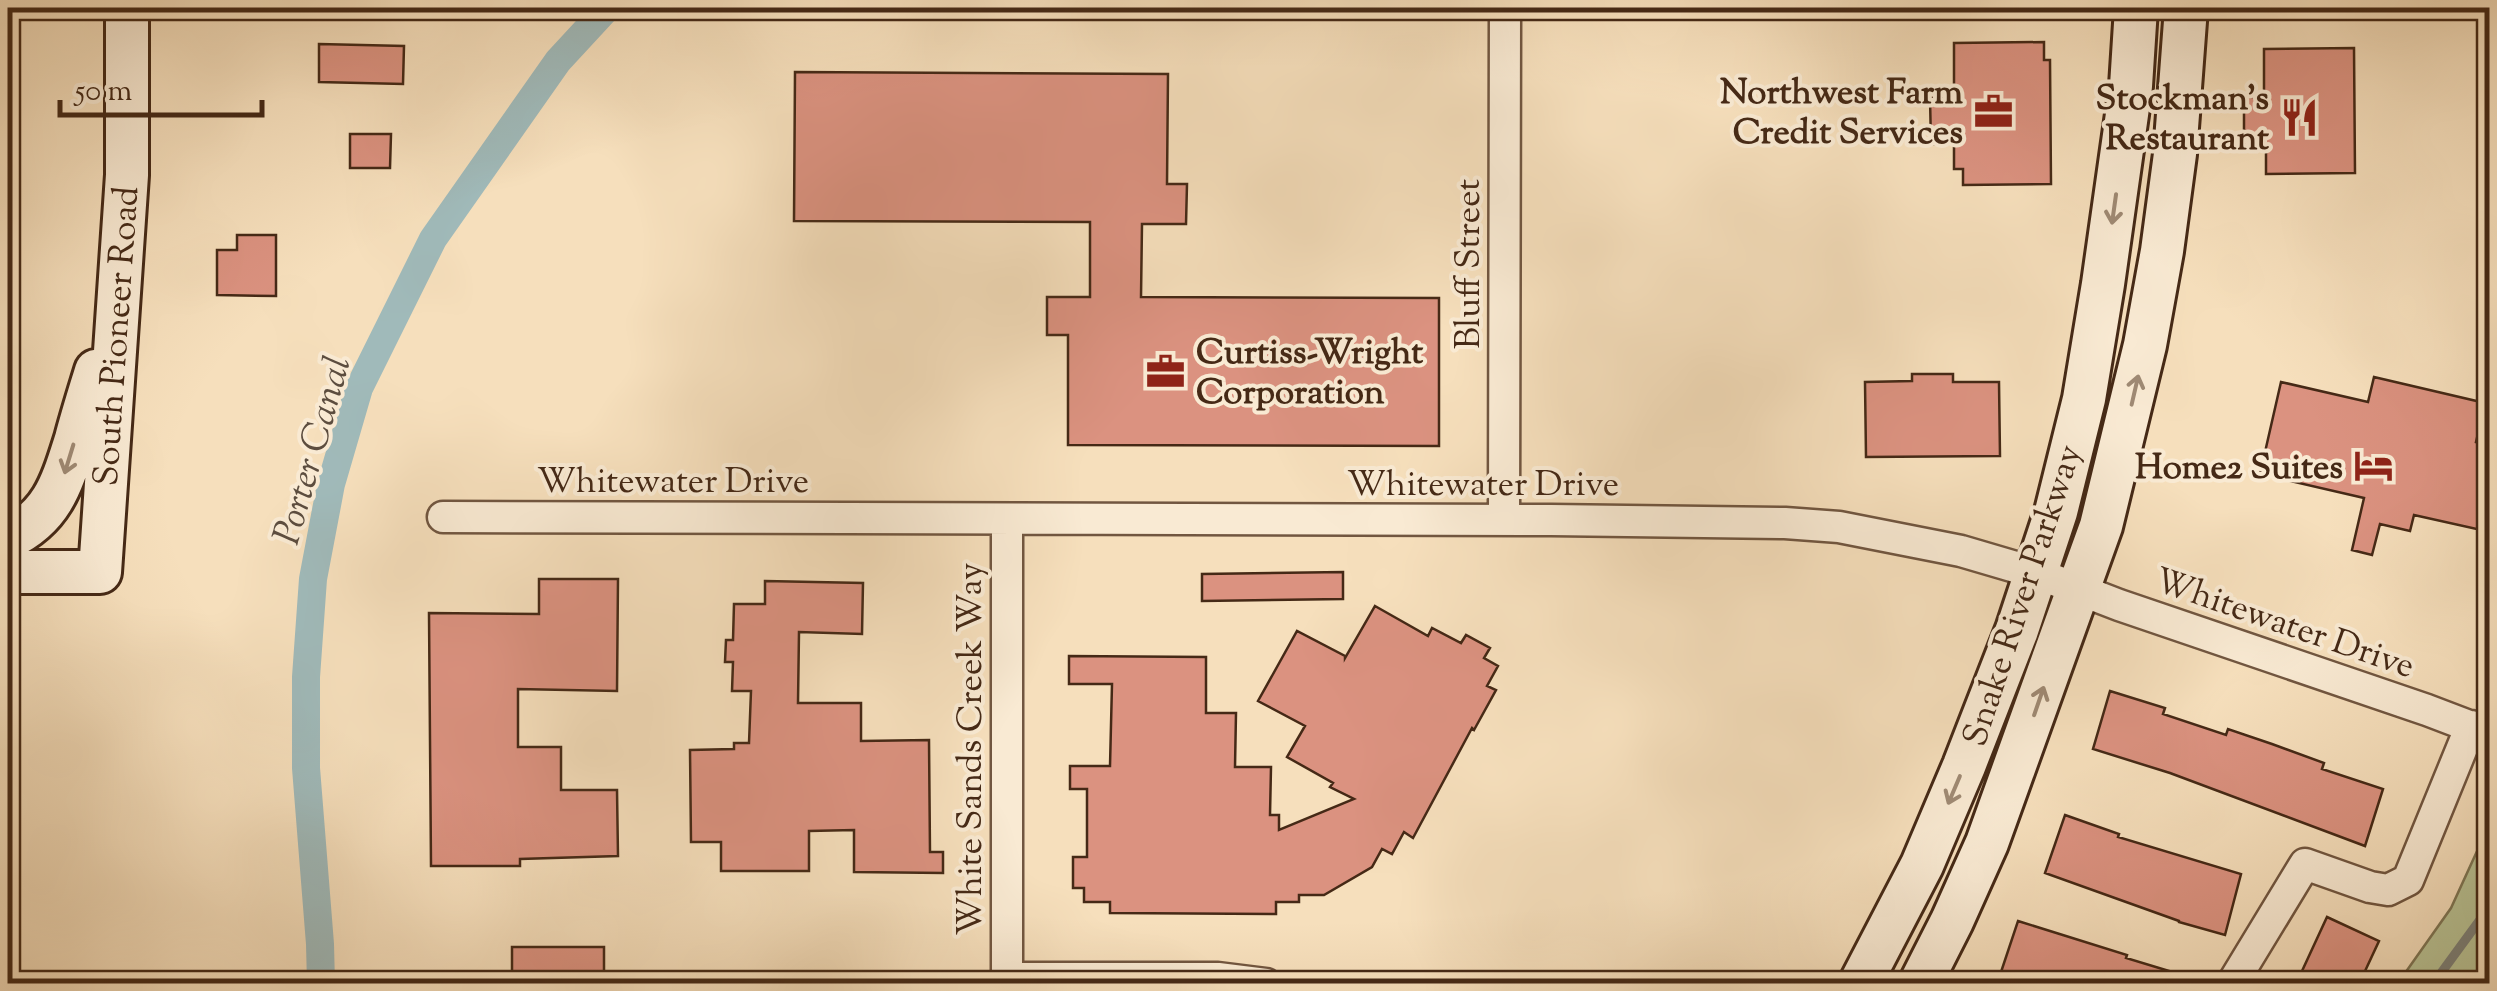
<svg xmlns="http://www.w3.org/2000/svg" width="2497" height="991" font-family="'Sorts Mill Goudy',serif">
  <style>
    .green { fill: #b8c294; stroke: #7e7655; stroke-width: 2.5 }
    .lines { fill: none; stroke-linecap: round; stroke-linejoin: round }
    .stream { stroke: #7c8078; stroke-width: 9 }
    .canal { stroke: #a0baba; stroke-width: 28 }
    .building { fill: #db9280; stroke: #452916; stroke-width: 2.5 }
    .street-casing { stroke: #715640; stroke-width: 35 }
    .secondary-casing { stroke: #452916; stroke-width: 48 }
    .street { stroke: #f9ead3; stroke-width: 30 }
    .secondary { stroke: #f9ead3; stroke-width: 42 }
    .oneway { stroke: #9f8a74 }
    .labels { text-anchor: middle; stroke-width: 8; stroke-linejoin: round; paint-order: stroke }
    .poi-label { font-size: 35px; font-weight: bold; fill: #452916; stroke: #f9ead3; text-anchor: end }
    .street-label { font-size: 35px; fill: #452916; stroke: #f9ead3 }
    .water-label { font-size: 38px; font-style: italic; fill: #5c4d3f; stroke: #f9ead3 }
  </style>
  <rect width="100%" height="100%" fill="#f6dfbc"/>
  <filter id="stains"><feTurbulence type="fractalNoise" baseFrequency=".002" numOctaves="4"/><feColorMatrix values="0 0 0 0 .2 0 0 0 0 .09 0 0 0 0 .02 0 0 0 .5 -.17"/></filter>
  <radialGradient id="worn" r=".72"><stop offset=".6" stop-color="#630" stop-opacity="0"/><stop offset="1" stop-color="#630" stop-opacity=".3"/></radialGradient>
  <path class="green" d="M 2489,825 L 2489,983 L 2398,983 L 2451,908 Z"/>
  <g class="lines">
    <path class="stream" d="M 2433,984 L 2482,917 L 2490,899"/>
    <path class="canal" d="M 321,984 L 320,944 L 306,768 L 306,677 L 313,579 L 331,484 L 359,388 L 433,239 L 558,61 L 607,8"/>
  </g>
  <path class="building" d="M 2044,42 L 2044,60 L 2050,60 L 2051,184 L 1963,185 L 1963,169 L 1954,169 L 1954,144 L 1931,144 L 1930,98 L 1954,97 L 1954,43 Z
    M 319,44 L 404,46 L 403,84 L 319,82 Z
    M 2354,48 L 2355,173 L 2266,174 L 2266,149 L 2244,149 L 2244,97 L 2264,97 L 2264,49 Z
    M 795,72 L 1168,74 L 1167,184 L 1187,184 L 1186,224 L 1142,224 L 1141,297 L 1439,298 L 1439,446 L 1068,445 L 1068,335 L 1047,335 L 1047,297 L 1090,297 L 1090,222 L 794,221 Z
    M 350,134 L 391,134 L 390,168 L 350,168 Z
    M 237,235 L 276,235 L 276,296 L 217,295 L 217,250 L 237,250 Z
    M 1912,374 L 1953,374 L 1953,382 L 1999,382 L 2000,456 L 1866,457 L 1865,382 L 1912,381 Z
    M 2374,377 L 2485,403 L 2476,442 L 2490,446 L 2490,532 L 2414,515 L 2410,531 L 2380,524 L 2372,555 L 2352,550 L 2364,498 L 2260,474 L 2281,382 L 2368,402 Z
    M 1343,572 L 1343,599 L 1202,601 L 1202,574 Z
    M 539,579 L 618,579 L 617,691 L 518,689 L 518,747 L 561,747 L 561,790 L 617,790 L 618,856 L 520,859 L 520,866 L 431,866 L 429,613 L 539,614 Z
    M 765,581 L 863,583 L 862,634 L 799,632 L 798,703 L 861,703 L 861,741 L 929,740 L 930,852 L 943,852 L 943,873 L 854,872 L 854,830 L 809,831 L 809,871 L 721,871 L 721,842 L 691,842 L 690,750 L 734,749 L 734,743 L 749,743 L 751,691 L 732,691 L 733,662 L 725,662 L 726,640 L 733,640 L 734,604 L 765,604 Z
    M 1375,606 L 1428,636 L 1432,628 L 1461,643 L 1466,635 L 1490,648 L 1484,658 L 1498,666 L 1487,686 L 1496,690 L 1474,730 L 1472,728 L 1413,838 L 1404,832 L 1392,854 L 1382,849 L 1372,867 L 1324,895 L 1299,895 L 1299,902 L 1276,902 L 1276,914 L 1110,913 L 1110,902 L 1084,902 L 1084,888 L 1073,888 L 1073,857 L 1087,857 L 1087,789 L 1070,789 L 1070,766 L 1110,766 L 1112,684 L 1069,684 L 1069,656 L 1206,657 L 1206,713 L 1236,713 L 1235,767 L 1271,767 L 1270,815 L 1279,815 L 1279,830 L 1354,799 L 1330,787 L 1333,783 L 1287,757 L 1305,726 L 1258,701 L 1297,631 L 1345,656 L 1345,658 Z
    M 2110,691 L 2165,708 L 2163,714 L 2226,735 L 2228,729 L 2272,744 L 2324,763 L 2322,769 L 2383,789 L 2365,846 L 2170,773 L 2093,749 Z
    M 2065,815 L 2119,834 L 2118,837 L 2241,874 L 2225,935 L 2179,922 L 2179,921 L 2045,873 Z
    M 2327,917 L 2379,941 L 2359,984 L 2296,984 Z
    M 2018,921 L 2127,955 L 2126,958 L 2192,978 L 2191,984 L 2015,984 L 1999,978 Z
    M 512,947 L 604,947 L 604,984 L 512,984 Z"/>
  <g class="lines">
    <defs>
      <path id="street" d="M 443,517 L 1551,520 L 1785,523 L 1839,527 L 1961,551 L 2036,573 L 2119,605 L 2427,710 L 2490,734
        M 1007,519 L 1007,978 L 1218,978 L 1266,984
        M 1504,520 L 1505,8
        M 2232,984 L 2305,864 L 2370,887 L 2388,890 L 2408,880 L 2471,726"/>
      <path id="secondary" d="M 8,538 C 53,517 62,483 76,439 C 82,416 89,394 96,371
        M 8,572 L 100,572 L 127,175 L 127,8
        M 1860,984 L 1922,865 L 1964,766 L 2017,630 L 2056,512 L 2084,399 L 2103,284 L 2131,86 L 2136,8
        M 1920,984 L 1952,921 L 1987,843 L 2101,526 L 2145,345 L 2162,251 L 2175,154 L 2186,8"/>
    </defs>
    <use href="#street" class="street-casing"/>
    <use href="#secondary" class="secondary-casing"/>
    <use href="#street" class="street"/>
    <use href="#secondary" class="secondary"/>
  </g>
  <defs><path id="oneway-shaft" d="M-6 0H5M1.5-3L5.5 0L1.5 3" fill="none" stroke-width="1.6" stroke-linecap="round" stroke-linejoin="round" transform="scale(2.5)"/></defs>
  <g class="oneway">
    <use href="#oneway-shaft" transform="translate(2114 209) rotate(98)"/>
    <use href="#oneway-shaft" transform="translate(2135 390) rotate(-77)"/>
    <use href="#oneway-shaft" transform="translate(69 459) rotate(107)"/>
    <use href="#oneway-shaft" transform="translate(2039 701) rotate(-71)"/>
    <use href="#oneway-shaft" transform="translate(1954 790) rotate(113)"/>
  </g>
  <defs>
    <symbol id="office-bare" viewBox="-9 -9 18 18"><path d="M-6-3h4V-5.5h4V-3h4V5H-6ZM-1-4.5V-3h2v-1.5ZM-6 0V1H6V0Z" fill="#8f2418" stroke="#f9ead3" stroke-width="2.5" paint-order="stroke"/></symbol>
    <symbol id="restaurant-bare" viewBox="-9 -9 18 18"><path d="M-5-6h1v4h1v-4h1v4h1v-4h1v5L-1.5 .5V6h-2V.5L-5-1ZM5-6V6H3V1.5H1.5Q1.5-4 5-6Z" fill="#8f2418" stroke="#f9ead3" stroke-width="2.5" paint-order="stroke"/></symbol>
    <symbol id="hotel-bare" viewBox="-9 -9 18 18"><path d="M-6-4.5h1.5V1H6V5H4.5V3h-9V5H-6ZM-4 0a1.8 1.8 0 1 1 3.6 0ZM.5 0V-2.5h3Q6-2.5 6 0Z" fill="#8f2418" stroke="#f9ead3" stroke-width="2.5" paint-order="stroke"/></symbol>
  </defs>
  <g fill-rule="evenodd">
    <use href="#office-bare" x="1966" y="84" width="55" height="55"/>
    <use href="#restaurant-bare" x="2272" y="90" width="55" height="55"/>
    <use href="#office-bare" x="1138" y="344" width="55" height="55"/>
    <use href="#hotel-bare" x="2346" y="438" width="55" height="55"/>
  </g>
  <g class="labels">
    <g class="poi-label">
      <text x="1963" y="103">Northwest Farm<tspan x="1963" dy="40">Credit Services</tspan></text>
      <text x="2269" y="109">Stockman's<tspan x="2269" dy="40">Restaurant</tspan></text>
      <text x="1196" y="363" text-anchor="start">Curtiss-Wright<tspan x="1196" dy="40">Corporation</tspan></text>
      <text x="2343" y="478">Home2 Suites</text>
    </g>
    <g class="street-label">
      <text transform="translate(1467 264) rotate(-90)" y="12">Bluff Street</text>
      <text transform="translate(115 336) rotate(-86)" y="12">South Pioneer Road</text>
      <text x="673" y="492">Whitewater Drive</text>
      <text x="1483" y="495">Whitewater Drive</text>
      <text transform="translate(2021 595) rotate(-72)" y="12">Snake River Parkway</text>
      <text transform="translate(2285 622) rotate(19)" y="12">Whitewater Drive</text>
      <text transform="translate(969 749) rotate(-90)" y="12">White Sands Creek Way</text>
    </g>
    <g class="water-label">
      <text transform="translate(311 450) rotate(-74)" y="13">Porter Canal</text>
    </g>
  </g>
  <rect width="2497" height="991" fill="none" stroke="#f6dfbc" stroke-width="40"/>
  <rect x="10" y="10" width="2477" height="971" fill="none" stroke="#452916" stroke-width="5"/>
  <rect x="20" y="20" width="2457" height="951" fill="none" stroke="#452916" stroke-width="2.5"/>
  <path d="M60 100v15h202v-15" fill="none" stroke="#452916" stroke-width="5"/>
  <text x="75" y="100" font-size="30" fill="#452916" stroke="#f9ead3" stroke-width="8" paint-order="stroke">50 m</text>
  <rect width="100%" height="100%" filter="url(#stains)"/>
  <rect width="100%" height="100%" fill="url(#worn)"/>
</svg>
